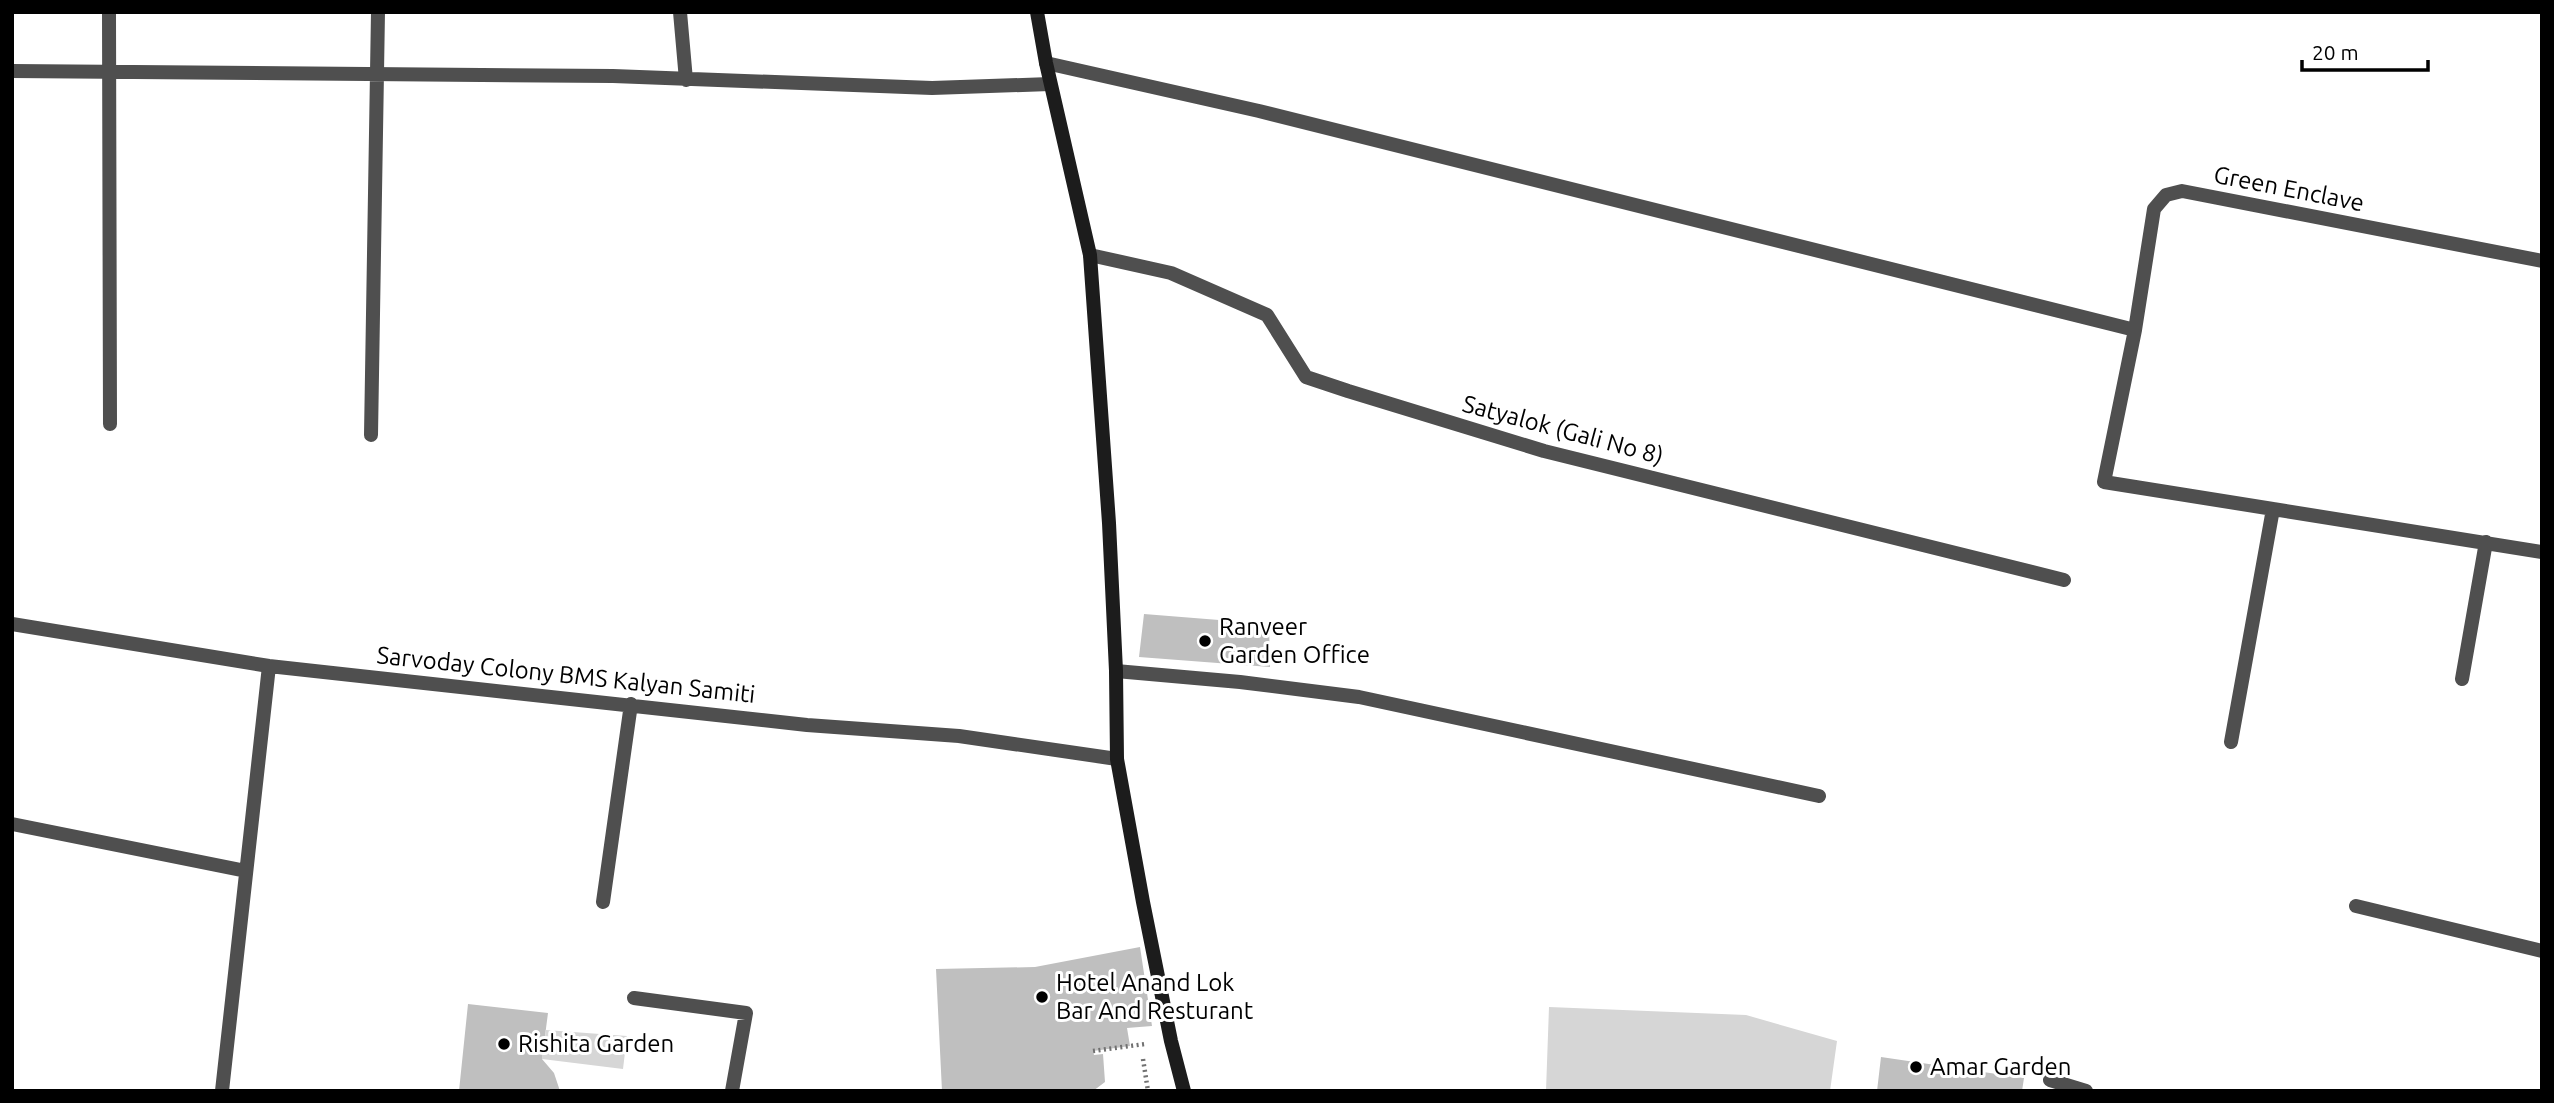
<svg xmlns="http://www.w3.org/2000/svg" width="2554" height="1103" font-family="Ubuntu,sans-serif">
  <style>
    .green { fill: #d6d6d6 }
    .building { fill: #bfbfbf }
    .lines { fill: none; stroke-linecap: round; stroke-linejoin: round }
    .path { stroke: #717171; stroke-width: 4.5; stroke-dasharray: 2 3.5; stroke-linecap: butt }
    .lane { stroke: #4f4f4f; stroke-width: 14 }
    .street { stroke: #4f4f4f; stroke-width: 14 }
    .secondary { stroke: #1c1c1c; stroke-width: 14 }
    .poi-dot { fill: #000; stroke: #fff; stroke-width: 2.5 }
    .labels { text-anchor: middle; stroke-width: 6; stroke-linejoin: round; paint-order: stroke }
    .street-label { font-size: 24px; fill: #000; stroke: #fff }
    .poi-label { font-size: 24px; fill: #000; stroke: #fff; text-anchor: start }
  </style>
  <rect width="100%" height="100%" fill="#fff"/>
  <path class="green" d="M 1549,1007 L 1746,1015 L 1837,1041 L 1830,1091 L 1546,1091 Z
    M 546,1030 L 627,1036 L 623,1069 L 542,1059 Z"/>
  <path class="building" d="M 1144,614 L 1269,624 L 1270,667 L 1139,657 Z
    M 1140,947 L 1152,1026 L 1127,1028 L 1130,1046 L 1093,1051 L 1094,1055 L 1103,1054 L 1105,1082 L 1093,1091 L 942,1091 L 936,969 L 1035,967 Z
    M 468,1004 L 548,1013 L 542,1059 L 554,1073 L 560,1091 L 459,1091 Z
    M 1881,1057 L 2024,1078 L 2022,1091 L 1877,1091 Z"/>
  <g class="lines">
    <path class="path" d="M 1093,1051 L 1145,1044
      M 1143,1059 L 1148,1091"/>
    <path class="lane" d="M 1116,671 L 1240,682 L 1359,697 L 1819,796"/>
    <path class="street" d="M 109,12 L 110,424
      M 680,12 L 686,80
      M 1046,63 L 1259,111 L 2135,330
      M 12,71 L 613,76 L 932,88 L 1050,84
      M 1090,255 L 1171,273 L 1267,315 L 1306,377 L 1348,391 L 1544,451 L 2064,580
      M 2542,261 L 2182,191 L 2166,195 L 2154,209 L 2135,330 L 2104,482 L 2542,552
      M 371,435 L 378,12
      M 12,624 L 269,666 L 807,725 L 959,736 L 1117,759
      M 2462,679 L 2486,542
      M 2231,742 L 2273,509
      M 12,824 L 246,871
      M 603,902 L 631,704
      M 2356,906 L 2542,951
      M 634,998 L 746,1013 L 732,1091
      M 2050,1080 L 2086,1091
      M 222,1091 L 269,666"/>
    <path class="secondary" d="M 1037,12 L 1046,63 L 1090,255 L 1109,523 L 1116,671 L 1117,759 L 1143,902 L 1171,1041 L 1184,1091"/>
  </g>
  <g class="poi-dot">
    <circle cx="1205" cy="641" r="7"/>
    <circle cx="1042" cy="997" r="7"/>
    <circle cx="504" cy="1044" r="7"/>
    <circle cx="1916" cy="1067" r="7"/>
  </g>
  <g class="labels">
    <g class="street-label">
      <text transform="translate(2289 189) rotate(11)" y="8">Green Enclave</text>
      <text transform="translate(1563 430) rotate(15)" y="8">Satyalok (Gali No 8)</text>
      <text transform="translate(566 675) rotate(6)" y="8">Sarvoday Colony BMS Kalyan Samiti</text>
    </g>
    <g class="poi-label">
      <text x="1219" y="635">Ranveer<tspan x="1219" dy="28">Garden Office</tspan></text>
      <text x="1056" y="991">Hotel Anand Lok<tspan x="1056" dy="28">Bar And Resturant</tspan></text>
      <text x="518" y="1052">Rishita Garden</text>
      <text x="1930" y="1075">Amar Garden</text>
    </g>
  </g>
  <rect width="2554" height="1103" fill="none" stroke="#000000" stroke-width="28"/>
  <path d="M2302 60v10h126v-10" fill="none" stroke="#000000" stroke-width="3.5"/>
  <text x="2312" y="60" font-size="21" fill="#000000" stroke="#ffffff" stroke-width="5" paint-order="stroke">20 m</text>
</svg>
